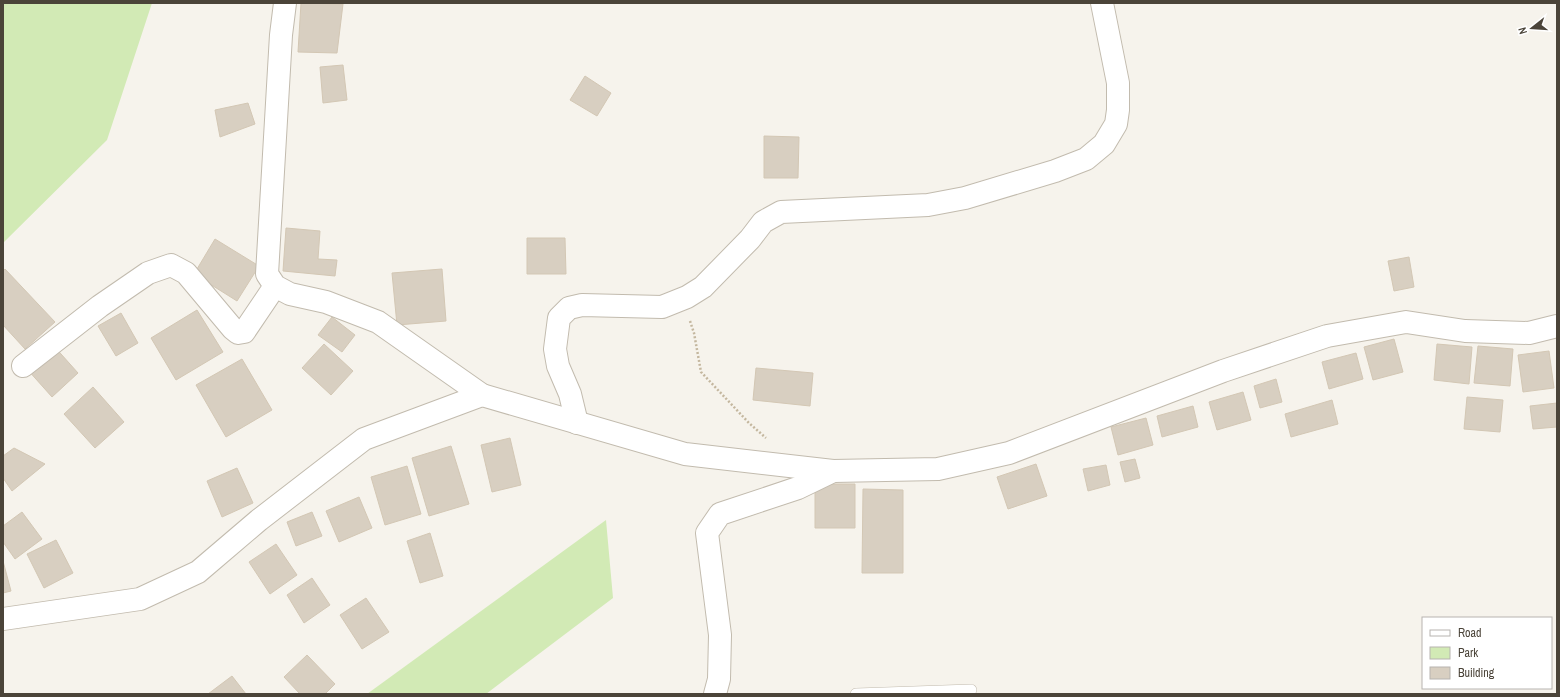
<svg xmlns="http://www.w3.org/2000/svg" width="1560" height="697" font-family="'Archivo Narrow',sans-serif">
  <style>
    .green { fill: #d2eab5 }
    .building { fill: #d8cfc1; stroke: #d3c7b4 }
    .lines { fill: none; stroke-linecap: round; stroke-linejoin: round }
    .service-casing { stroke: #c2bbae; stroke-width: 12 }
    .minor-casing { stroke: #c2bbae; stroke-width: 24 }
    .tertiary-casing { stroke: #c2bbae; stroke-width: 24 }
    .path { stroke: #c4b79f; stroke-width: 2.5; stroke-dasharray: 2 2; stroke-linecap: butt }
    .service { stroke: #fff; stroke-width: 11 }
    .minor { stroke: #fff; stroke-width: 22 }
    .tertiary { stroke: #fff; stroke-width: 22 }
  </style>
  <rect width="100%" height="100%" fill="#f6f3ec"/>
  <path class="green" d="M 3,3 L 152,3 L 107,140 L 3,243 Z
    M 606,520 L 613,598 L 486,694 L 367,694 Z"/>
  <path class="building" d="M 301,3 L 343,4 L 337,53 L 298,52 Z
    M 343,65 L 347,100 L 323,103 L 320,67 Z
    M 585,76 L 611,93 L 597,116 L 570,100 Z
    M 248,103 L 255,124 L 220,137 L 215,110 Z
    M 764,136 L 799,137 L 798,178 L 764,178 Z
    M 286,228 L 320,231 L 318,259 L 337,260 L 335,276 L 283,271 Z
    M 527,238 L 565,238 L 566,274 L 527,274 Z
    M 215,239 L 259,266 L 237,301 L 194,274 Z
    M 1409,257 L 1414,287 L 1394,291 L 1388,261 Z
    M 5,269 L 55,322 L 25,349 L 3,325 L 3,271 Z
    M 442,269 L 446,321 L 397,325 L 392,273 Z
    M 197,310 L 223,352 L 176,380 L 151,338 Z
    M 121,313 L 138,343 L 116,356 L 98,326 Z
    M 332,317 L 355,335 L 342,352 L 318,335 Z
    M 1394,339 L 1403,372 L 1373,380 L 1364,347 Z
    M 324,344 L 353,371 L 331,395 L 302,368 Z
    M 1437,344 L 1472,347 L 1469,384 L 1434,380 Z
    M 53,345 L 78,373 L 52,397 L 27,369 Z
    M 1478,346 L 1513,349 L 1510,386 L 1474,383 Z
    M 1549,351 L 1554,388 L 1523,392 L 1518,355 Z
    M 1356,353 L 1363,379 L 1329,389 L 1322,362 Z
    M 242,359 L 272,410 L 226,437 L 196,385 Z
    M 756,368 L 813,373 L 810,406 L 753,400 Z
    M 1276,379 L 1282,402 L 1260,408 L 1254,386 Z
    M 93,387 L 124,422 L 95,448 L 64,414 Z
    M 1243,392 L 1251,420 L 1217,430 L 1209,402 Z
    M 1467,397 L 1503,400 L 1500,432 L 1464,429 Z
    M 1332,400 L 1338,424 L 1291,437 L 1285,414 Z
    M 1557,403 L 1557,427 L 1533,429 L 1530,406 Z
    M 1193,406 L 1198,427 L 1162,437 L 1157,416 Z
    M 1146,418 L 1153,445 L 1118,455 L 1111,427 Z
    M 510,438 L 521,485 L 492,492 L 481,445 Z
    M 451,446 L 469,504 L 429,516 L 412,458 Z
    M 14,448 L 45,464 L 12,491 L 3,478 L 3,456 Z
    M 1135,459 L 1140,478 L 1125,482 L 1120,462 Z
    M 1036,464 L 1047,496 L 1008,509 L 997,477 Z
    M 1106,465 L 1110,485 L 1088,491 L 1083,469 Z
    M 407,466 L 421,514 L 385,525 L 371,477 Z
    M 237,468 L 253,503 L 222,517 L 207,481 Z
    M 815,484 L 855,484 L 855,528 L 815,528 Z
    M 863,489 L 903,490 L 903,573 L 862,573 Z
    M 359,497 L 372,528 L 339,542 L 326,511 Z
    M 22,512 L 42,539 L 15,559 L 3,542 L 3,526 Z
    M 312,512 L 322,536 L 296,546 L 287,522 Z
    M 430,533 L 443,576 L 420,583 L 407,541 Z
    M 56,540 L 73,573 L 44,588 L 27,554 Z
    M 276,544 L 297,575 L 270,594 L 249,562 Z
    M 3,561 L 11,591 L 3,593 Z
    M 312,578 L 330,605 L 304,623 L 287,595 Z
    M 366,598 L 389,632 L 362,649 L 340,615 Z
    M 307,655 L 335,684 L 325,694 L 300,694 L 284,677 Z
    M 232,676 L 246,694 L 208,694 Z"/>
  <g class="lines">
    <defs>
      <path id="service" d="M 856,694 L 971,690"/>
      <path id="minor" d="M 285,3 L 281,35 L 267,274 L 275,286 L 290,294 L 326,302 L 378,322 L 482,395
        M 23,366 L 100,306 L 148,273 L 171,265 L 186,273 L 233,329 L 238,333 L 244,332 L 275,286
        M 577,423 L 570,394 L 558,366 L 555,349 L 559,318 L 569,308 L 582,305 L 662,307 L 687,297 L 703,287 L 750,239 L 763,222 L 781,212 L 928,205 L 965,198 L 1055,171 L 1086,159 L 1104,144 L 1116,124 L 1118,110 L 1118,83 L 1102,3
        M 715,694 L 719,679 L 720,635 L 707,533 L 720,514 L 798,488 L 833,471"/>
      <path id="tertiary" d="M 3,619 L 140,599 L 198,572 L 259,520 L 364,439 L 482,395 L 685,454 L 833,471 L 938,469 L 1009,453 L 1223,371 L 1327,336 L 1406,322 L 1465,331 L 1529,333 L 1557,326"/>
    </defs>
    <use href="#service" class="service-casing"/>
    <use href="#minor" class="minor-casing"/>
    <use href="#tertiary" class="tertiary-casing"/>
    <path class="path" d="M 690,321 L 694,333 L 701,372 L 749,423 L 766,438"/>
    <use href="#service" class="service"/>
    <use href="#minor" class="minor"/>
    <use href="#tertiary" class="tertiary"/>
  </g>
  <rect width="1560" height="697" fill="none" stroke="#4b4439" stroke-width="8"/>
  <rect x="1422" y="617" width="130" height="72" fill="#ffffff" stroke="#b7b4b0"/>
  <rect x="1430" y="630" width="20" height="6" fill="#ffffff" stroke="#b7b4b0"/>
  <text x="1458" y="637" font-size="12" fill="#4b4439">Road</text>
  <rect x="1430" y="647" width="20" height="12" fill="#d2eab5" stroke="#b7b4b0"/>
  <text x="1458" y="657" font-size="12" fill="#4b4439">Park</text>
  <rect x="1430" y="667" width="20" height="12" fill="#d8cfc1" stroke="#b7b4b0"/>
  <text x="1458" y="677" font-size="12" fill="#4b4439">Building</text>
  <g transform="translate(1532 28) rotate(253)" stroke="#ffffff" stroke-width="3" paint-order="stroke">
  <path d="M0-3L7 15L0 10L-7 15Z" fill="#4b4439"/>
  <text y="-6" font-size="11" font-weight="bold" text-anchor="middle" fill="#4b4439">N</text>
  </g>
</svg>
